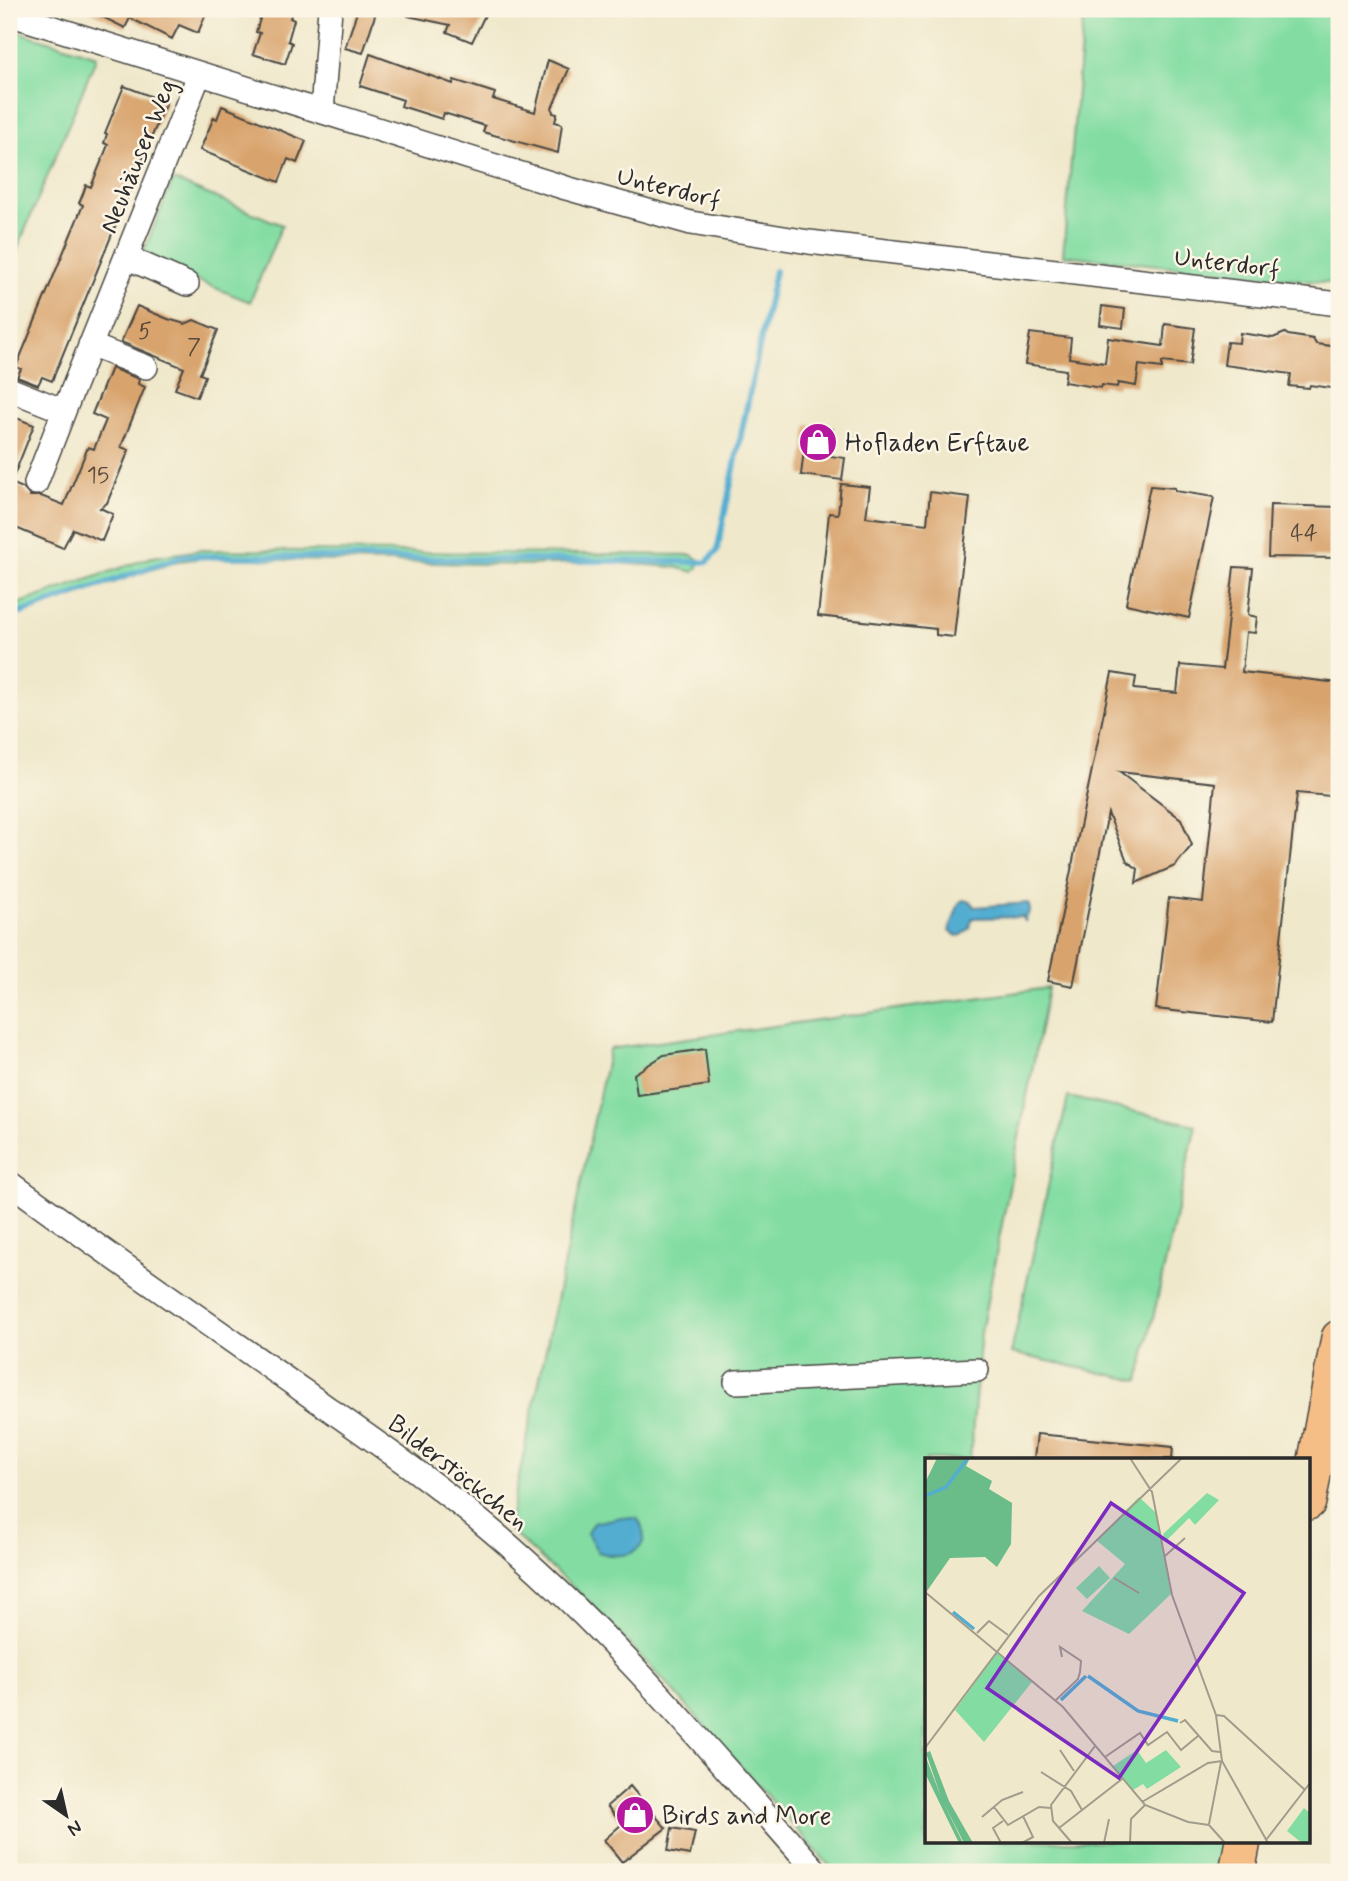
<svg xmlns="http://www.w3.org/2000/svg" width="1348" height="1881" font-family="Mynerve,sans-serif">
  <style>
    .green { fill: #83dda3; stroke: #578467; stroke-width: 2 }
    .water { fill: #53add1; stroke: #3f6c7e; stroke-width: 2 }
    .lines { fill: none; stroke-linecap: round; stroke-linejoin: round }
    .stream { stroke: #53add1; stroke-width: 6 }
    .building { fill: #d8a36c }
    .minor-casing { stroke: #484743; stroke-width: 26 }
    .primary-casing { stroke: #484743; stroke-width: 38 }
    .minor { stroke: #fff; stroke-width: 23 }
    .primary { stroke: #f6be87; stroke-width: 35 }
    .labels { text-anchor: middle; stroke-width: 5; stroke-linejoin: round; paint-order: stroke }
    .number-label { font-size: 23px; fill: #56493b }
    .street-label { font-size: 26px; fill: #2b2b2b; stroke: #fcf5e5 }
    .poi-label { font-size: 26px; fill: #2b2b2b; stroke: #fcf5e5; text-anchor: start }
    .inset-river { fill: none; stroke: #53add1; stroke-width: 3.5 }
    .inset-road { fill: none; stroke: #a19c8b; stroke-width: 2 }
    .view { fill: #7b2cbf; fill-opacity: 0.15; stroke: #7b2cbf; stroke-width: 3.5 }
    .inset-edge { fill: none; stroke: #2b2b2b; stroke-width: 3.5 }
  </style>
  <rect width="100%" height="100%" fill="#fcf5e5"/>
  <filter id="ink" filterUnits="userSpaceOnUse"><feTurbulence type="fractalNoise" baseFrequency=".0143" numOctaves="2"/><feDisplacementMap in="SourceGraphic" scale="14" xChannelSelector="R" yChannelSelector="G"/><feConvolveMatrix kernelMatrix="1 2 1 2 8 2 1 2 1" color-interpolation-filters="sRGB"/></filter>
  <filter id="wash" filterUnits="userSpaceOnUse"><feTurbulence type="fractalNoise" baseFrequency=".00686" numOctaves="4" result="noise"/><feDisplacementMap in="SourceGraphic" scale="28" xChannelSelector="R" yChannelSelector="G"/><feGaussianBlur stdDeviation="1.57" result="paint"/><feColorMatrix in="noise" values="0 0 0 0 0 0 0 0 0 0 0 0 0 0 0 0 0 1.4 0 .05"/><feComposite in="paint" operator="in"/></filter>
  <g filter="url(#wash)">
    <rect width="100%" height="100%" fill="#efe8cb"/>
    <path class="green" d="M 1084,9 L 1339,9 L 1339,284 L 1063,255 Z
      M 9,29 L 97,56 L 9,269 Z
      M 173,180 L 282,225 L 250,302 L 141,258 Z
      M 201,550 L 692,555 L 699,560 L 698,567 L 694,572 L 675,567 L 603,562 L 527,565 L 203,558 L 180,561 L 156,568 L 9,619 L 9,607 L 152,557 Z
      M 1048,988 L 981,1332 L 970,1459 L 926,1459 L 926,1841 L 1226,1841 L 1220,1872 L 835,1872 L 668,1685 L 590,1603 L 508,1529 L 609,1049 Z
      M 1068,1097 L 1196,1125 L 1139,1381 L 1011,1353 Z"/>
    <path class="water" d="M 963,900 L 972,902 L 974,907 L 1028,903 L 1030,910 L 1025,921 L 1023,917 L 973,918 L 971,921 L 970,928 L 962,935 L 957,936 L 949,931 L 959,903 Z
      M 622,1517 L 638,1519 C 657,1552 624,1561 598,1552 L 587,1533 L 593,1523 Z"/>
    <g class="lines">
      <path class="stream" d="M 707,562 L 717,551 L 775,271
        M 9,617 L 183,556 L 702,562"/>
    </g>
    <g id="blocks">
      <path class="building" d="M 86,9 L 208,9 L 198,33 L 179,25 L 172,39 L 130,18 L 125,28 Z
        M 263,9 L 293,9 L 290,18 L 294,20 L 288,41 L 292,43 L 285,64 L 253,54 L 260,33 L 256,32 Z
        M 358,9 L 377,9 L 363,53 L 345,48 Z
        M 409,9 L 470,9 L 485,15 L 472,42 L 447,32 L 450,25 L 408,16 Z
        M 370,54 L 453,84 L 454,80 L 495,93 L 493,99 L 535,112 L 548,60 L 569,69 L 552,108 L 553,113 L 557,114 L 555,122 L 562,124 L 558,153 L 483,132 L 485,126 L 444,113 L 442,119 L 401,106 L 403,100 L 360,86 Z
        M 124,86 L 166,102 L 52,381 L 42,377 L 38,385 L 17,377 L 21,369 L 16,367 L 83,205 L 79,203 L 83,194 L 86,185 L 91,187 L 108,145 L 104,143 L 107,134 L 105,133 Z
        M 222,106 L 306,141 L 297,163 L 288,159 L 279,182 L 200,150 L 214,117 L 217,119 Z
        M 137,306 L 168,319 L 185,324 L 194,320 L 218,330 L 200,374 L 205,376 L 197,397 L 175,389 L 184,368 L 121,342 Z
        M 1102,306 L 1125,309 L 1123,328 L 1100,325 Z
        M 1165,324 L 1195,328 L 1190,365 L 1162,362 L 1162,368 L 1139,365 L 1136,386 L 1118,383 L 1117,387 L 1102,385 L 1101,388 L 1064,382 L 1066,370 L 1025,364 L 1030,333 L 1071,338 L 1069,358 L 1105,363 L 1108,338 L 1163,346 Z
        M 1240,333 L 1273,338 L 1285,333 L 1288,335 L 1313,339 L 1316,344 L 1339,347 L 1339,389 L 1310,385 L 1309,388 L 1289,386 L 1291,374 L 1224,365 L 1227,342 L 1239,343 Z
        M 111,368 L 139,379 L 138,384 L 145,387 L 121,447 L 129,450 L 107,503 L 100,508 L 113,514 L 102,541 L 73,529 L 63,548 L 9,525 L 9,415 L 34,425 L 11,483 L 23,488 L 30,496 L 41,496 L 64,505 L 88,447 L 94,449 L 106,420 L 92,414 Z
        M 807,425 L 833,429 L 830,456 L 845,458 L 842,480 L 801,475 Z
        M 841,484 L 870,487 L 866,517 L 927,524 L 930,492 L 970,497 L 954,637 L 936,635 L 936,629 L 818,616 L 829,513 L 838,514 Z
        M 1150,486 L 1175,488 L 1175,491 L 1214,497 L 1189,618 L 1126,604 Z
        M 1270,505 L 1339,507 L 1339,558 L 1268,557 Z
        M 1234,567 L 1253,568 L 1248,615 L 1257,617 L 1255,633 L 1246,632 L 1242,672 L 1339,683 L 1339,708 L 1330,796 L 1297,793 L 1272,1022 L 1156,1009 L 1169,898 L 1203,902 L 1215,783 L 1119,772 L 1181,819 L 1192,845 L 1175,866 L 1136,883 L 1138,869 L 1127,861 L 1108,813 L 1073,986 L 1048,981 L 1112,673 L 1136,677 L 1134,689 L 1177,693 L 1180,665 L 1222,669 Z
        M 705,1049 L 709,1085 L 637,1095 L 634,1074 L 664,1055 Z
        M 1037,1434 L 1173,1447 L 1172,1459 L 1034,1459 Z
        M 630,1786 L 666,1828 L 622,1862 L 604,1840 L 622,1824 L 607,1806 Z
        M 672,1828 L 695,1832 L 690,1855 L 668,1851 Z"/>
    </g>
  </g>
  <g filter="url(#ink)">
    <use href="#blocks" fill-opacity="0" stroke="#484743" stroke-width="2"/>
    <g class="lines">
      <defs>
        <path id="minor" d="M 9,14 L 566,188 L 691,223 L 809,242 L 1339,304
          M 322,111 L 330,9
          M 126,257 L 187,284
          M 90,345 L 146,367
          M 9,389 L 64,411 L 199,75
          M 36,483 L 64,411
          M 9,1182 C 105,1253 204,1321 302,1390 C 366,1435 432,1480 492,1531 C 612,1632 713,1755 817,1872
          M 736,1382 L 977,1370"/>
        <path id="primary" d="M 1308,1502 L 1339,1338
          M 1237,1872 L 1243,1841"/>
      </defs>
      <use href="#minor" class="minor-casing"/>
      <use href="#primary" class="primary-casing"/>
      <use href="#minor" class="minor"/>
      <use href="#primary" class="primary"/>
    </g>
  </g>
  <defs>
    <symbol id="shop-disc" viewBox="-11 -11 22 22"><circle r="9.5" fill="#b5179e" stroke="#fcf5e5"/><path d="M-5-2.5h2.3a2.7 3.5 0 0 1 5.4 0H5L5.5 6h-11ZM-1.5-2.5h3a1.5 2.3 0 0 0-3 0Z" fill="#fff"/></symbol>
  </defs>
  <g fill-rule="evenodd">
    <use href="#shop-disc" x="796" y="420" width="44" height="44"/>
    <use href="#shop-disc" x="613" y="1793" width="44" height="44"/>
  </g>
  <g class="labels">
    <g class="number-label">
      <text x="145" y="338">5</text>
      <text x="194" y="354">7</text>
      <text x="98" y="482">15</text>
      <text x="1304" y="540">44</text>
    </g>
    <g class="street-label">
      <text transform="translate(137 156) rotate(-68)" y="9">Neuhäuser Weg</text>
      <text transform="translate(669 187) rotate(14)" y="9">Unterdorf</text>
      <text transform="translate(1227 262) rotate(7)" y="9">Unterdorf</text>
      <text transform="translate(459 1472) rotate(38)" y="9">Bilderstöckchen</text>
    </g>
    <g class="poi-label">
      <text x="845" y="451">Hofladen Erftaue</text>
      <text x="662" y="1824">Birds and More</text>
    </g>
  </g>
  <g transform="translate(925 1458)">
    <rect width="385" height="385" fill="#efe8cb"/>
    <path d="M 282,35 L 294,42 L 270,67 L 264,60 L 240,84 L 238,76 ZM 214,39 L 231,55 L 246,136 L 204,176 L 157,153 L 200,106 L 171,82 ZM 174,108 L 185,120 L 162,141 L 151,130 ZM 72,195 L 107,224 L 59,284 L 30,252 ZM 212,292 L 221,305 L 241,292 L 256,309 L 222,331 L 218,326 L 208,332 L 188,308 ZM 379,350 L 385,355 L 385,385 L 377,385 L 362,373 Z" fill="#83dda3"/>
    <path d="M 12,0 L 45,0 L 41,8 L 67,23 L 64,31 L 87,45 L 86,86 L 72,109 L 60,99 L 25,100 L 2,133 L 0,25 ZM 5,293 L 24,343 L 48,385 L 39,385 L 19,346 L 38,385 L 34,385 L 0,315 L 0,297 L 16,339 L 1,295 Z" fill="#6abc89"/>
    <path class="inset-river" d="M 0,38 L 21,29 L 43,0M 28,154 L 49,171M 163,218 L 213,253 L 253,263M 136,242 L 161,218"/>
    <path class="inset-road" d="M 205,0 L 227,34 L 247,137 L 291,257 L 297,303 L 343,385M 240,98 L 260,80M 189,120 L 214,135M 0,134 L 138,249 L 220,347 L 263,364 L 284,367M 52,175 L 64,163 L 83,177M 131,242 L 153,221 L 155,214 L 156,203 L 135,189 L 137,199M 291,257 L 299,258 L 380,332M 255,265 L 260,262 L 287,293 L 295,294M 0,290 L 114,138 L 257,0M 135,292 L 149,313M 180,299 L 215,275 L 223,287 L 242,274 L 256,292 L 273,278M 116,314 L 146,333 L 157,352M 217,344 L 283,305 L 297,303M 69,349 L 83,367 L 114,349 L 126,350M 57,359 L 77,342 L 98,334M 284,366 L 296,304M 284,367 L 300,385M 134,370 L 197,321M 341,382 L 385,325M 76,385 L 68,370 L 78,363M 97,385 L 108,379 L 98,358M 147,385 L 128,363 L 126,347 L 170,288M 179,385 L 184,361M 205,385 L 206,361 L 220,347"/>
    <path class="view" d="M 186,45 L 319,135 L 194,320 L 62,230 Z"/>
    <rect width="385" height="385" class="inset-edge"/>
  </g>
  <rect width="1348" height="1881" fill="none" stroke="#fcf5e5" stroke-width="35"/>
  <g transform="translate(66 1815) rotate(146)" stroke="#fcf5e5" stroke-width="5" paint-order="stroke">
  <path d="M0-5L12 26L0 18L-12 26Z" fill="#2b2b2b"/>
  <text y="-10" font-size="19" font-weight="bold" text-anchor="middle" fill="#2b2b2b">N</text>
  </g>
</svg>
